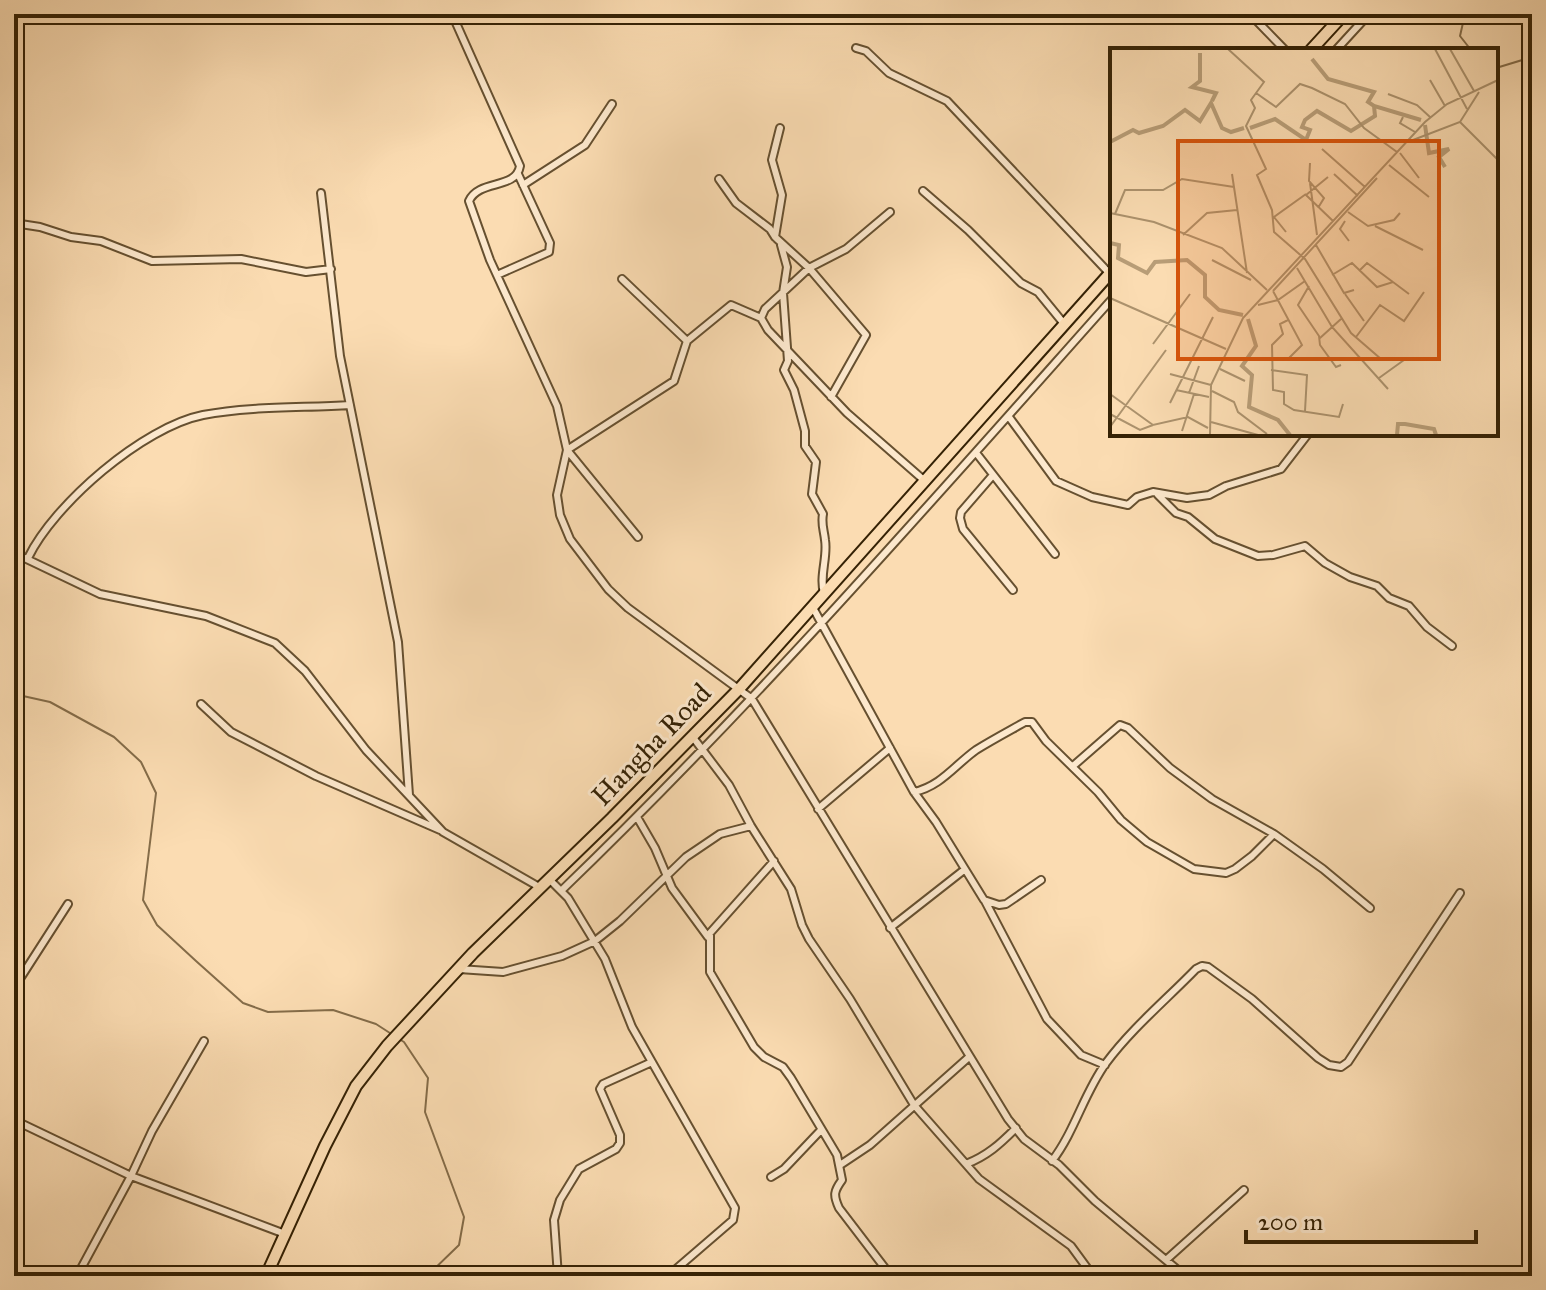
<svg xmlns="http://www.w3.org/2000/svg" width="1546" height="1290" font-family="'IM FELL Great Primer',serif">
  <style>
    .lines { fill: none; stroke-linecap: round; stroke-linejoin: round }
    .stream { stroke: #846c49; stroke-width: 2 }
    .minor-casing { stroke: #665030; stroke-width: 10 }
    .trunk-casing { stroke: #352205; stroke-width: 14 }
    .minor { stroke: #fce8cd; stroke-width: 6 }
    .trunk { stroke: #fbdcb2; stroke-width: 10 }
    .labels { text-anchor: middle; stroke-width: 6; stroke-linejoin: round; paint-order: stroke }
    .street-label { font-size: 28px; fill: #352205; stroke: #fce8cd }
    .inset-river { fill: none; stroke: #b89d77; stroke-width: 4 }
    .inset-road { fill: none; stroke: #ac926d; stroke-width: 2 }
    .view { fill: #d6540b; fill-opacity: 0.15; stroke: #d6540b; stroke-width: 4 }
    .inset-edge { fill: none; stroke: #352205; stroke-width: 4 }
  </style>
  <rect width="100%" height="100%" fill="#fbdcb2"/>
  <filter id="stains"><feTurbulence type="fractalNoise" baseFrequency=".0025" numOctaves="4"/><feColorMatrix values="0 0 0 0 .2 0 0 0 0 .09 0 0 0 0 .02 0 0 0 .5 -.17"/></filter>
  <radialGradient id="worn" r=".72"><stop offset=".6" stop-color="#630" stop-opacity="0"/><stop offset="1" stop-color="#630" stop-opacity=".3"/></radialGradient>
  <g class="lines">
    <path class="stream" d="M 1465,14 L 1460,36 L 1471,50
      M 1496,68 L 1532,57
      M 14,694 L 50,702 L 114,737 L 141,762 L 156,793 L 143,900 L 157,925 L 196,961 L 243,1003 L 268,1012 L 333,1010 L 376,1024 L 393,1035
      M 399,1039 L 404,1042 L 428,1078 L 425,1112 L 464,1217 L 459,1245 L 427,1276"/>
    <defs>
      <path id="minor" d="M 452,14 L 520,166 C 516,190 479,179 469,201 L 490,260 L 557,406 L 567,450 L 557,495 L 560,515 L 570,539 L 608,589 L 628,608 L 752,699 L 1008,1119 L 1024,1139 L 1059,1165 L 1095,1201 L 1185,1276
        M 1250,14 L 1285,50
        M 856,48 L 866,51 L 889,73 L 947,101 L 1110,274
        M 1336,50 L 1369,14
        M 780,128 L 772,160 L 782,195 L 775,237 L 809,268 L 866,335 L 831,397
        M 719,179 L 736,203 L 770,229 L 775,237
        M 523,185 L 585,145 L 612,104
        M 923,191 L 968,230 L 1021,283 L 1038,292 L 1065,325
        M 321,193 L 340,356 L 398,642 L 409,795
        M 890,212 L 846,249 L 809,268 L 765,309 L 761,318 L 768,330 L 847,413 L 926,482
        M 14,223 L 40,227 L 71,237 L 101,241 L 152,261 L 241,259 L 306,272 L 331,269
        M 781,245 L 787,267 L 783,293 L 788,361 L 784,370 L 794,390 L 805,431 L 805,446 L 816,462 L 812,494 L 823,514 C 821,524 824,530 825,540 C 828,557 819,576 824,593
        M 497,275 L 549,252 L 550,243 L 518,174
        M 622,279 L 687,341
        M 1009,417 L 1056,481 L 1092,497 L 1128,505 L 1137,497 L 1153,492 L 1187,498 L 1209,495 L 1226,486 L 1281,469 L 1308,434
        M 977,454 L 1055,554
        M 993,475 L 961,512 L 960,518 L 963,529 L 1013,590
        M 1158,495 L 1176,513 L 1188,517 L 1215,539 L 1258,556 L 1273,555 L 1305,546 L 1325,563 L 1350,577 L 1377,586 L 1389,598 L 1409,606 L 1427,627 L 1452,646
        M 638,537 L 567,450 L 674,381 L 687,341 L 731,305 L 761,318
        M 14,553 L 100,594 L 206,616 L 275,643 L 305,671 L 366,750 L 443,832 L 541,888
        M 28,558 C 54,504 143,427 203,415 C 251,406 302,408 350,405
        M 812,606 L 914,792 L 936,822 L 984,900 L 999,905 L 1006,904 L 1041,880
        M 201,704 L 231,732 L 316,776 L 440,830
        M 692,736 L 729,785 L 751,826 L 791,889 L 802,925 L 809,939 L 850,999 L 914,1105 L 979,1179 L 1071,1246 L 1093,1276
        M 1073,766 L 1120,725 L 1128,728 L 1170,768 L 1212,799 L 1274,834
        M 914,792 C 941,786 955,765 976,750 C 992,740 1009,731 1025,722 L 1032,722 L 1046,741 L 1098,792 L 1121,820 L 1147,842 L 1194,869 L 1226,873 L 1235,869 L 1252,856 L 1274,834 L 1323,869 L 1370,908
        M 818,809 L 890,748
        M 637,817 L 655,848 L 672,888 L 708,937
        M 774,861 L 710,933 L 710,972 L 754,1047 L 764,1057 L 783,1067 L 791,1078 L 837,1155 L 842,1180 C 834,1191 833,1195 839,1208 L 891,1276
        M 550,880 L 568,898 L 605,959 L 632,1027 L 735,1208 L 733,1220 L 668,1276
        M 562,890 C 756,703 933,500 1112,299
        M 985,901 L 1047,1019 L 1081,1055 L 1105,1065
        M 890,928 L 964,870
        M 459,969 L 503,972 L 562,956 L 595,941 L 620,921 L 686,857 L 720,834 L 751,826
        M 14,988 L 68,904
        M 14,1120 L 131,1176 L 285,1234
        M 1052,1161 C 1075,1131 1084,1093 1106,1063 C 1132,1028 1166,1000 1196,969 L 1202,966 L 1208,967 L 1252,999 L 1318,1058 L 1329,1065 L 1341,1067 L 1348,1062 L 1460,893
        M 966,1164 C 987,1156 1000,1144 1016,1128
        M 840,1165 L 870,1145 L 969,1057
        M 771,1177 L 784,1169 L 821,1130
        M 1166,1260 L 1244,1190
        M 77,1276 L 131,1176 L 152,1131 L 204,1041
        M 558,1276 L 554,1220 L 560,1200 L 579,1169 L 616,1149 L 620,1143 L 620,1135 L 600,1089 L 603,1084 L 652,1062"/>
      <path id="trunk" d="M 1311,50 L 1344,14
        M 266,1276 L 325,1146 L 356,1086 L 387,1046 L 473,953 L 612,818 L 740,688 L 1112,271"/>
    </defs>
    <use href="#minor" class="minor-casing"/>
    <use href="#trunk" class="trunk-casing"/>
    <use href="#minor" class="minor"/>
    <use href="#trunk" class="trunk"/>
  </g>
  <g class="labels">
    <g class="street-label">
      <text transform="translate(651 744) rotate(-46)" y="10">Hangha Road</text>
    </g>
  </g>
  <g transform="translate(1110 48)">
    <rect width="388" height="388" fill="#fbdcb2"/>
    <path class="inset-river" d="M 90,5 L 90,33 L 82,39 L 106,45 L 102,53M 202,11 L 218,31 L 264,44 L 258,54 L 264,58 L 311,72M 315,77 L 319,105 L 339,101 L 329,109 L 335,119M 140,80 L 165,71 L 196,92 L 200,82 L 192,79 L 195,72 L 207,63 L 241,83 L 265,68 L 264,58M 0,94 L 23,82 L 29,85 L 53,78 L 75,62 L 90,73 L 101,55 L 112,80 L 121,84 L 134,80M 0,195 L 9,197 L 8,210 L 37,225 L 45,214 L 77,212 L 95,227 L 95,249 L 109,262 L 133,267M 138,271 L 146,298 L 132,318 L 142,327 L 139,359 L 168,372 L 180,387M 287,387 L 288,376 L 295,376 L 324,381 L 326,387"/>
    <path class="inset-road" d="M 118,1 L 154,34 L 141,52 L 145,60 L 136,78 L 156,121 L 147,127 L 162,162 L 164,184 L 195,211 L 241,285 L 271,311M 325,1 L 357,61M 340,1 L 364,43M 320,32 L 335,58M 146,45 L 166,59 L 190,36 L 202,40 L 235,56 L 254,80 L 287,104M 278,46 L 307,57 L 320,69M 293,69 L 290,75 L 305,84M 350,74 L 388,112M 303,92 L 350,74 L 369,44M 212,101 L 255,139M 290,105 L 309,130M 200,115 L 199,133 L 214,150 L 208,160M 279,117 L 319,149M 122,126 L 137,225M 224,126 L 248,148M 218,129 L 196,147 L 223,173M 200,135 L 207,187M 238,164 L 258,178 L 284,172 L 290,165M 0,165 L 44,174 L 112,200 L 157,242M 5,166 L 15,142 L 53,142 L 72,131 L 124,139M 235,173 L 230,181 L 239,193M 265,178 L 313,202M 176,184 L 164,169 L 196,146M 73,187 L 97,165 L 127,162M 206,197 L 234,245 L 244,242M 102,212 L 141,232M 187,220 L 222,279 L 278,341M 250,222 L 257,215 L 283,234M 222,227 L 242,215 L 267,239 L 283,234 L 299,246M 199,238 L 188,257 L 209,288 L 210,297 L 226,319 L 231,317M 163,243 L 267,130M 163,243 L 192,297 L 178,311M 235,246 L 254,273M 0,250 L 116,301M 148,257 L 168,252 L 195,233M 178,272 L 170,276 L 173,286 L 162,297 L 163,342 L 174,344 L 174,356 L 184,362 L 229,369 L 233,356M 246,289 L 270,257 L 294,273 L 314,244M 210,290 L 231,271M 43,296 L 80,246M 110,321 L 135,333M 161,322 L 197,327 L 195,363M 60,326 L 101,337M 269,330 L 294,312M 66,342 L 99,349M 102,343 L 124,354 L 128,364 L 157,386M 79,345 L 89,318M 0,346 L 43,377 L 78,369 L 98,380M 60,355 L 103,269M 0,366 L 30,382 L 43,377M 101,374 L 148,387M 0,379 L 56,302M 72,383 L 84,346M 100,387 L 101,337 L 133,270 L 315,74 L 337,56 L 388,32"/>
    <path class="view" d="M 68,93 L 329,93 L 329,311 L 68,311 Z"/>
    <rect width="388" height="388" class="inset-edge"/>
  </g>
  <rect width="1546" height="1290" fill="none" stroke="#fbdcb2" stroke-width="48"/>
  <rect x="16" y="16" width="1514" height="1258" fill="none" stroke="#352205" stroke-width="4"/>
  <rect x="24" y="24" width="1498" height="1242" fill="none" stroke="#352205" stroke-width="2"/>
  <path d="M1246 1230v12h230v-12" fill="none" stroke="#352205" stroke-width="4"/>
  <text x="1258" y="1230" font-size="24" fill="#352205" stroke="#fce8cd" stroke-width="6" paint-order="stroke">200 m</text>
  <rect width="100%" height="100%" filter="url(#stains)"/>
  <rect width="100%" height="100%" fill="url(#worn)"/>
</svg>
